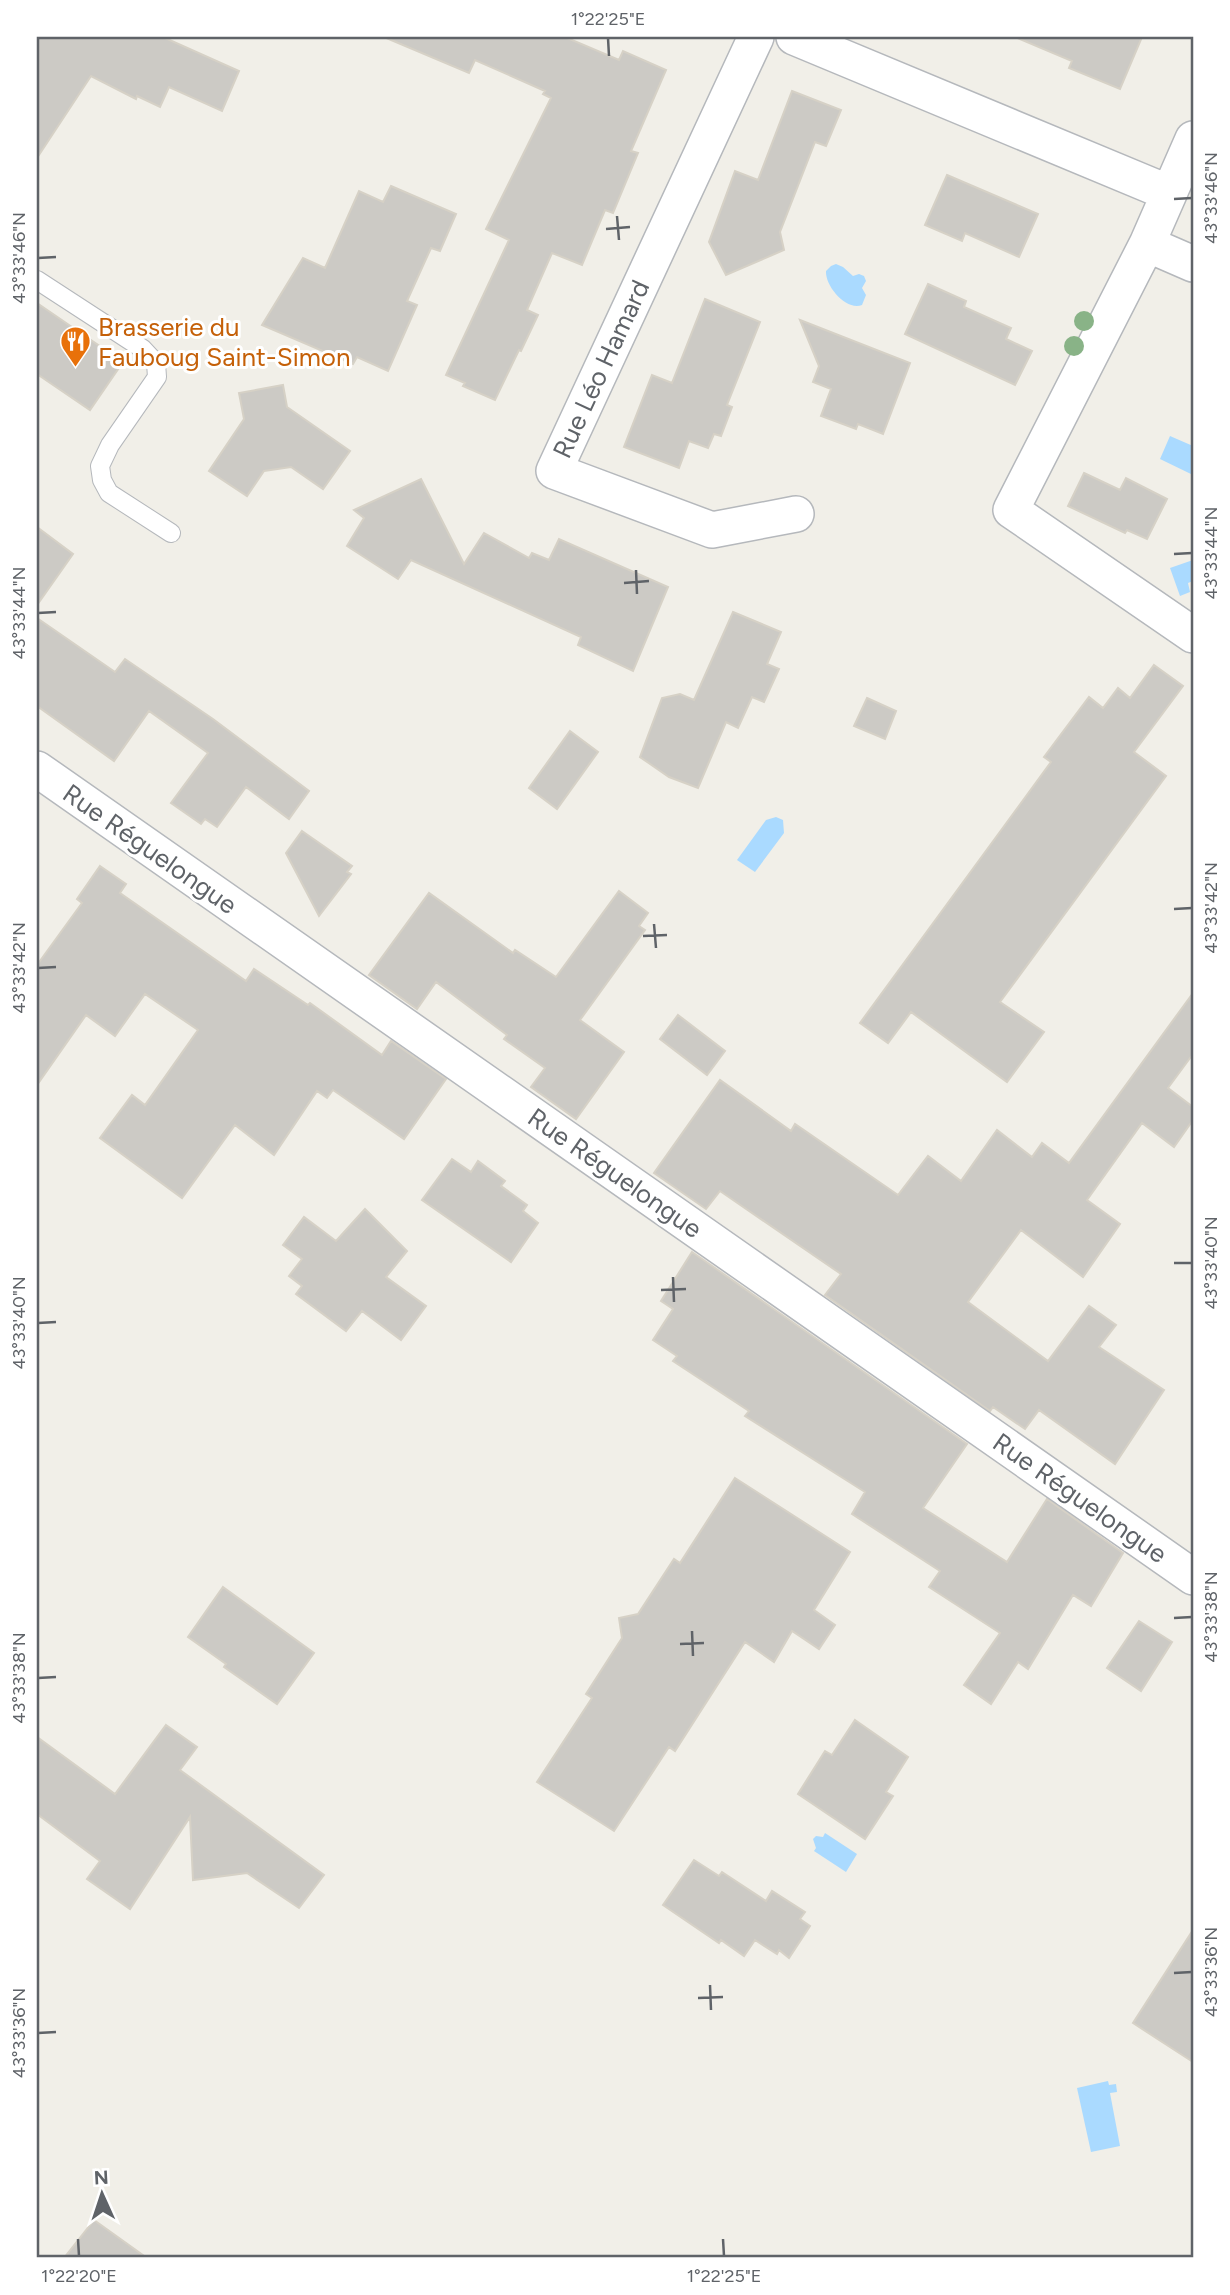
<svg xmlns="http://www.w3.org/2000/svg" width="1230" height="2295" font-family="Figtree,sans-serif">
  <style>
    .water { fill: #aadaff }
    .building { fill: #cccac5; stroke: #d6d1c6; stroke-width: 2 }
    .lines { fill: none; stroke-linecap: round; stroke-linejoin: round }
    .service-casing { stroke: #b5b8bc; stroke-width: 20 }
    .minor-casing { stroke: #b5b8bc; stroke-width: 38 }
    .service { stroke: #fff; stroke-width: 18 }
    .minor { stroke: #fff; stroke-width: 35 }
    .tree { fill: #89b387 }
    .ticks { fill: none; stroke: #5f6368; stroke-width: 2.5 }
    .labels { text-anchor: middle; stroke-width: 6; stroke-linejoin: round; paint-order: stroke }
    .food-label { font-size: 26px; fill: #c56008; stroke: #fff; text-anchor: start }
    .street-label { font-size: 26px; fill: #5f6368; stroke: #fff }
    .neatline { fill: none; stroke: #5f6368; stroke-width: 2.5 }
    .ticks-label { font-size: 18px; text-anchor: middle; fill: #5f6368 }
  </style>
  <rect width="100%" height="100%" fill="#f1efe8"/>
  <path class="water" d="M 836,264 L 843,267 L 853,276 L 859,274 L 864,276 L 866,281 L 862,288 L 866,295 L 862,305 C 846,311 825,286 826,271 L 831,266 Z
    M 1170,436 L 1193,446 L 1193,475 L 1160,459 Z
    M 1193,560 L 1193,581 L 1188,583 L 1190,592 L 1180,596 L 1170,568 Z
    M 776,817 L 783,820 L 784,833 L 755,872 L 737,860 L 766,820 Z
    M 825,1833 L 857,1854 L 846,1872 L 814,1851 L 816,1848 L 813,1839 L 816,1836 L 823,1837 Z
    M 1108,2081 L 1109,2085 L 1116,2084 L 1117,2092 L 1110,2093 L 1120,2146 L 1091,2152 L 1077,2088 Z"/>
  <path class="building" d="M 37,37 L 163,37 L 239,71 L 222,111 L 169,87 L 160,107 L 137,96 L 136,99 L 91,76 L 37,158 Z
    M 384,37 L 565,37 L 619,60 L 623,51 L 666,70 L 631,151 L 638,153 L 613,213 L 605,210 L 582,265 L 552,253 L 527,310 L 538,315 L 521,351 L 519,350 L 495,400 L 463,386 L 465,383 L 446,375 L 509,240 L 486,229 L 551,98 L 543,94 L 545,91 L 475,60 L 469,73 Z
    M 1015,37 L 1142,37 L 1120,89 L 1069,68 L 1072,61 Z
    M 792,91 L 841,110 L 826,146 L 815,142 L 780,232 L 784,250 L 726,275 L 709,242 L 735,171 L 758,180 Z
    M 947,175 L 1038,214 L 1019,257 L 965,233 L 962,241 L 925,225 Z
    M 391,186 L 456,214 L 440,251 L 431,248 L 407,301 L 417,305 L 388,371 L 357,357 L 353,364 L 262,325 L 303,258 L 325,268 L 359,191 L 383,202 Z
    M 928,284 L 966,301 L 964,307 L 1011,328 L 1006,339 L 1032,351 L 1015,385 L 905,334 Z
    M 705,299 L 760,322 L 727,405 L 732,407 L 721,436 L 714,434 L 708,448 L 689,441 L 679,468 L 624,447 L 652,375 L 672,383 Z
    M 37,303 L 123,362 L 90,410 L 37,374 Z
    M 800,320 L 910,363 L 883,434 L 858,424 L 856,429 L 821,416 L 831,389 L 813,382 L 819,366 Z
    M 283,385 L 287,407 L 350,451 L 323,489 L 291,467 L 264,471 L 247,496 L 209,471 L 244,419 L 239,393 Z
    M 1084,473 L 1120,490 L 1126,478 L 1167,499 L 1147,539 L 1127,530 L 1125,533 L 1068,506 Z
    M 421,479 L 464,564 L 484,533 L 529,558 L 532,553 L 549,560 L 559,539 L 668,587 L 633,671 L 578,645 L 581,637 L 411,560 L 398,579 L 347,546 L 364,518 L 354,510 Z
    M 37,527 L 73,554 L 37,605 Z
    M 733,612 L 781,632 L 767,664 L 779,669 L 764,702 L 752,697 L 738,728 L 726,722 L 698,788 L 669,777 L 640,757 L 662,698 L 680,694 L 694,700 Z
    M 37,618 L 115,672 L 125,659 L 213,719 L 309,791 L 289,819 L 246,787 L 217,827 L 205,819 L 201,824 L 171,803 L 208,753 L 149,711 L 114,761 L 37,706 Z
    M 1154,665 L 1183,686 L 1134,752 L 1166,776 L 1000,1002 L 1044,1032 L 1007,1082 L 911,1012 L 888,1043 L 860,1023 L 1051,762 L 1044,757 L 1089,697 L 1103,708 L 1118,688 L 1130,698 Z
    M 867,698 L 896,711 L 885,739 L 854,726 Z
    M 570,731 L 598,752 L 557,809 L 529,788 Z
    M 302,831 L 352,866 L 347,872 L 351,874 L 319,916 L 286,853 Z
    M 100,866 L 126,884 L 120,893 L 246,981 L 254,969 L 308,1005 L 310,1003 L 382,1055 L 391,1041 L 446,1079 L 404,1139 L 333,1090 L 327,1098 L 317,1091 L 274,1155 L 235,1125 L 182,1198 L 100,1138 L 132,1095 L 145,1105 L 198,1030 L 145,994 L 115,1036 L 86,1015 L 37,1085 L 37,965 L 82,903 L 77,899 Z
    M 619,891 L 648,913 L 639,926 L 645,930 L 580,1020 L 624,1052 L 576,1119 L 531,1087 L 545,1068 L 504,1039 L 507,1035 L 436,982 L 417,1009 L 369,975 L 429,893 L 513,953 L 515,950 L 556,977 Z
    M 1193,993 L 1193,1054 L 1168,1088 L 1193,1107 L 1193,1120 L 1174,1147 L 1142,1123 L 1087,1200 L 1120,1224 L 1083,1277 L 1021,1230 L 968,1302 L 1048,1361 L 1089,1306 L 1116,1325 L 1099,1347 L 1164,1390 L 1115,1464 L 1039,1410 L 1025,1429 L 993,1407 L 990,1411 L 825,1295 L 841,1274 L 720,1191 L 706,1209 L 654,1173 L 720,1080 L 791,1131 L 795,1124 L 898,1195 L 928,1156 L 961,1181 L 997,1130 L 1032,1157 L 1042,1143 L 1069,1163 Z
    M 678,1015 L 725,1051 L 707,1075 L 660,1039 Z
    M 452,1159 L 471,1172 L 478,1161 L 505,1181 L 501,1186 L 527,1205 L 523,1211 L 538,1223 L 511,1262 L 422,1200 Z
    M 365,1209 L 407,1251 L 386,1277 L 426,1306 L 401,1340 L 362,1311 L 346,1331 L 296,1294 L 302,1286 L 289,1276 L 302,1259 L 283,1245 L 304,1217 L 336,1241 Z
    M 692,1252 L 967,1444 L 923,1508 L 1007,1562 L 1047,1499 L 1123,1553 L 1091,1606 L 1073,1595 L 1028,1669 L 1018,1662 L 991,1704 L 964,1685 L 1000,1633 L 929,1587 L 940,1571 L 852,1514 L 865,1492 L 745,1416 L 749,1411 L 673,1361 L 677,1356 L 653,1340 L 673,1309 L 661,1301 Z
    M 735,1478 L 850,1552 L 814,1610 L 835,1625 L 819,1649 L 792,1631 L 774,1662 L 745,1642 L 675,1751 L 669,1747 L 614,1831 L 537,1782 L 592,1698 L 586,1694 L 622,1638 L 619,1618 L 638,1614 L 674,1559 L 680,1563 Z
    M 223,1587 L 314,1653 L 277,1704 L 224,1667 L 226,1664 L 188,1637 Z
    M 1139,1621 L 1172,1642 L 1141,1691 L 1107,1668 Z
    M 855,1720 L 908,1757 L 886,1792 L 893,1796 L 865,1839 L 798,1794 L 825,1751 L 832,1755 Z
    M 166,1725 L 197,1747 L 180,1770 L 324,1875 L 299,1908 L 247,1873 L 193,1880 L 190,1817 L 130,1909 L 87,1879 L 100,1861 L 37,1814 L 37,1737 L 115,1794 Z
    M 694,1860 L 719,1876 L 722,1872 L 766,1901 L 772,1891 L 805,1912 L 800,1919 L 810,1926 L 789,1958 L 779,1950 L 777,1954 L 755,1940 L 744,1956 L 721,1940 L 719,1943 L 663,1905 Z
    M 1193,1930 L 1193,2062 L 1133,2023 Z
    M 94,2220 L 147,2258 L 64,2258 Z"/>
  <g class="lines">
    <defs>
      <path id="service" d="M 37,280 L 143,349 L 156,363 L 157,377 L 110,445 L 100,466 L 102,480 L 109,493 L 171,533"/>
      <path id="minor" d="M 756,37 L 554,471 L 712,530 L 796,514
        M 794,37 L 1169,193
        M 1193,139 L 1147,244 L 1193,264
        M 1147,244 L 1011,510 L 1193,635
        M 37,769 L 1193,1577"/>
    </defs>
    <use href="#service" class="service-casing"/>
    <use href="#minor" class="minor-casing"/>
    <use href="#service" class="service"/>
    <use href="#minor" class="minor"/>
  </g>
  <g class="tree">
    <circle cx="1084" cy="321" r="10"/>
    <circle cx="1074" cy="346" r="10"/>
  </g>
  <path class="ticks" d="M 608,38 L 609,56M 1174,199 L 1192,198M 617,216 L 619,240M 606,229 L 630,227M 38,258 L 56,257M 1174,554 L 1192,553M 636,570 L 637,594M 624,583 L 649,581M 38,613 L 56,612M 1174,909 L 1192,908M 654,924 L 656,948M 643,936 L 667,935M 38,968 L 56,967M 1174,1263 L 1192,1263M 673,1277 L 674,1302M 661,1290 L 686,1289M 38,1323 L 56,1322M 1174,1618 L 1192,1617M 692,1631 L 693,1656M 680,1644 L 704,1643M 38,1678 L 56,1677M 1174,1973 L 1192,1972M 710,1985 L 711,2010M 698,1998 L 723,1997M 38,2033 L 56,2032M 78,2239 L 79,2256M 723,2239 L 724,2256"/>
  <defs>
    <symbol id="restaurant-pin" viewBox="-11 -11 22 30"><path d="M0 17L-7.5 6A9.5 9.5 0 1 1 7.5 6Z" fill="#e8710a" stroke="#fff"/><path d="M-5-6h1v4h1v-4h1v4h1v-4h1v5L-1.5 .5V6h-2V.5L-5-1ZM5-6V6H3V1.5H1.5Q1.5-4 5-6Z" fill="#fff"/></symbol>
  </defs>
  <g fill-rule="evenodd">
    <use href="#restaurant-pin" x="58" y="324" width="35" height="47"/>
  </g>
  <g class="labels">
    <g class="food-label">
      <text x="98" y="336">Brasserie du<tspan x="98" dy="30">Fauboug Saint-Simon</tspan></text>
    </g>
    <g class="street-label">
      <text transform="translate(601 369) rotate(-65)" y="9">Rue Léo Hamard</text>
      <text transform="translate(150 849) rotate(35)" y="9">Rue Réguelongue</text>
      <text transform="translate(615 1173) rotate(35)" y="9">Rue Réguelongue</text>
      <text transform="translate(1080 1498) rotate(35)" y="9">Rue Réguelongue</text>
    </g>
  </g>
  <rect width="1230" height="2295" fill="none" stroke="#ffffff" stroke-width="77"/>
  <g transform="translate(102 2194) rotate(357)" stroke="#ffffff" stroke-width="5" paint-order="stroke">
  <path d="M0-5L12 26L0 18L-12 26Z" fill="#5f6368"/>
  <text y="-10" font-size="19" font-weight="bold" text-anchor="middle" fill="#5f6368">N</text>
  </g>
  <rect x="38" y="38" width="1154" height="2218" class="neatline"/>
  <g class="ticks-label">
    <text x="608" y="25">1°22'25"E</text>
    <text transform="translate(1211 198) rotate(-90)" y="6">43°33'46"N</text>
    <text transform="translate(19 258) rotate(-90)" y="6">43°33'46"N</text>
    <text transform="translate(1211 553) rotate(-90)" y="6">43°33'44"N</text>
    <text transform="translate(19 613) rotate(-90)" y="6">43°33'44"N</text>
    <text transform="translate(1211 908) rotate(-90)" y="6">43°33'42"N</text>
    <text transform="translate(19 968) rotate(-90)" y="6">43°33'42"N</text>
    <text transform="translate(1211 1263) rotate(-90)" y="6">43°33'40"N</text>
    <text transform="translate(19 1323) rotate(-90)" y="6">43°33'40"N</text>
    <text transform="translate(1211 1617) rotate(-90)" y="6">43°33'38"N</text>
    <text transform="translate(19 1678) rotate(-90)" y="6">43°33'38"N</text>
    <text transform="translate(1211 1972) rotate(-90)" y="6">43°33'36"N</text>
    <text transform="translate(19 2033) rotate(-90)" y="6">43°33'36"N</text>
    <text x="79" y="2282">1°22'20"E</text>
    <text x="724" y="2282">1°22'25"E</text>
  </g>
</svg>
